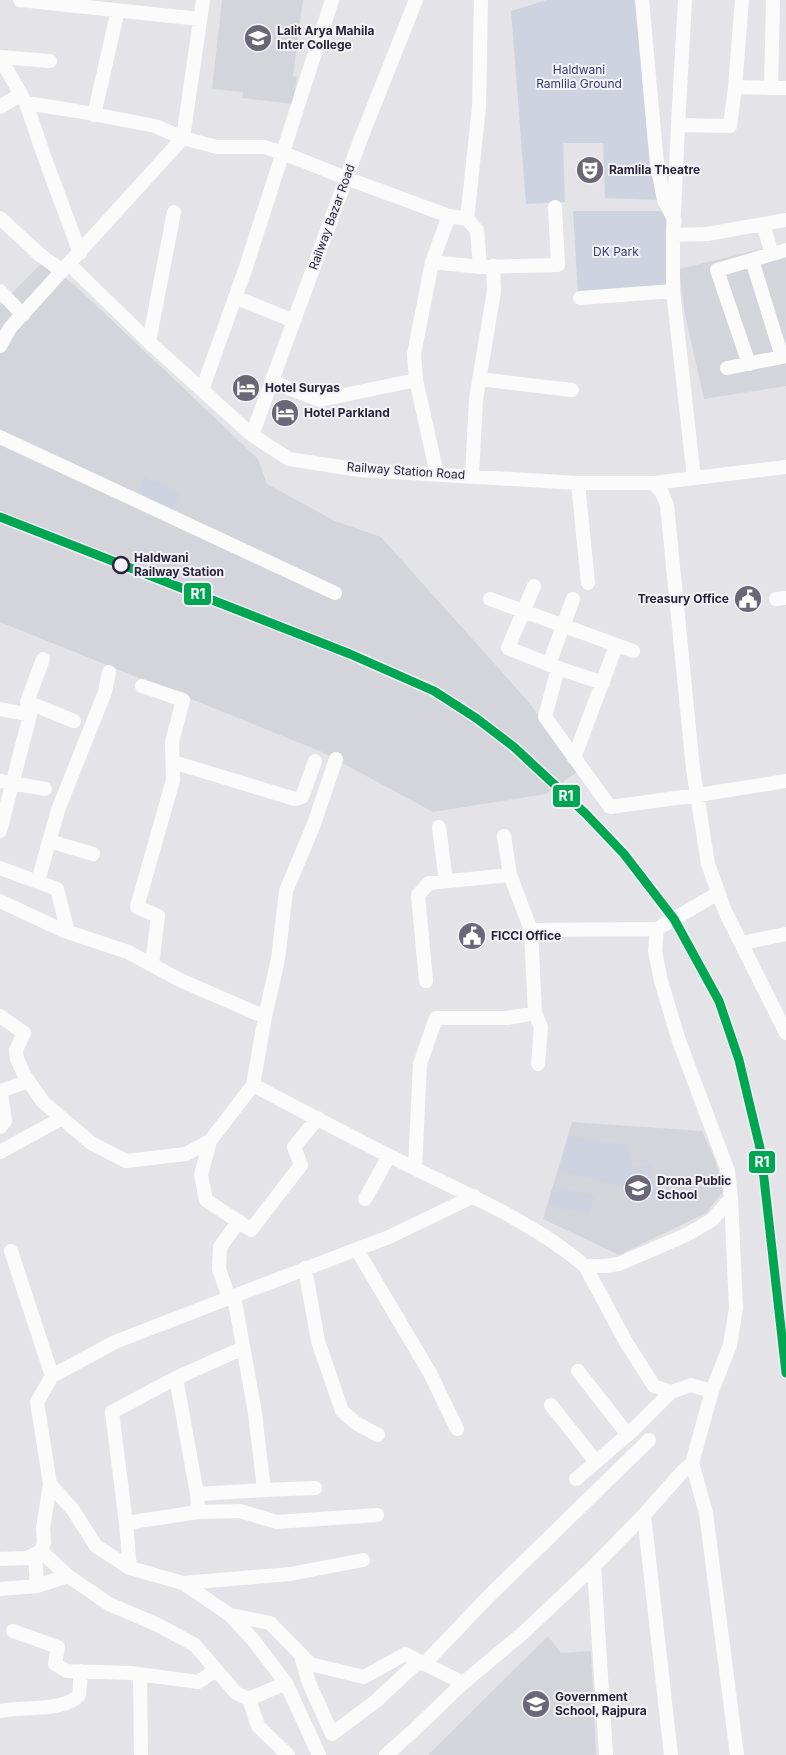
<svg xmlns="http://www.w3.org/2000/svg" width="786" height="1755" font-family="Inter,sans-serif">
  <style>
    .built { fill: #d4d4db }
    .green { fill: #cfd3e0 }
    .lines { fill: none; stroke-linecap: round; stroke-linejoin: round }
    .minor { stroke: #fbfbfc; stroke-width: 14 }
    .rail-1-casing { stroke: #f2f2f7; stroke-width: 12 }
    .rail-1 { stroke: #00a651; stroke-width: 9 }
    .stop-dot { fill: #f2f2f7; stroke: #292439; stroke-width: 2.5 }
    .labels { text-anchor: middle; stroke-width: 4; stroke-linejoin: round; paint-order: stroke }
    .poi-label { font-size: 12px; font-weight: bold; fill: #292439; stroke: #f2f2f7; text-anchor: start }
    .park-label { font-size: 12px; fill: #343b6b; stroke: #f2f2f7 }
    .street-label { font-size: 12px; fill: #292439; stroke: #f2f2f7 }
    .stop-label { font-size: 12px; font-weight: bold; fill: #292439; stroke: #f2f2f7; text-anchor: start }
    .line-badge { stroke: #f2f2f7; stroke-width: 2 }
    .badge-label { font-size: 14px; text-anchor: middle; font-weight: bold; fill: #fff }
  </style>
  <rect width="100%" height="100%" fill="#e4e4e8"/>
  <path class="built" d="M 222,0 L 303,0 L 293,76 L 297,77 L 293,104 L 242,98 L 243,92 L 212,89 Z
    M 786,243 L 786,386 L 704,399 L 685,315 L 679,269 Z
    M 44,261 L 79,289 L 258,459 L 267,484 L 335,521 L 381,537 L 526,699 L 580,770 L 546,794 L 433,812 L 322,752 L 0,622 L 0,305 Z
    M 572,1122 L 702,1131 L 715,1160 L 724,1191 L 706,1213 L 619,1255 L 543,1219 Z
    M 548,1636 L 561,1653 L 591,1651 L 596,1755 L 428,1755 Z"/>
  <path class="green" d="M 547,0 L 636,0 L 648,143 L 659,200 L 605,198 L 603,143 L 563,143 L 565,202 L 526,204 L 511,11 Z
    M 573,211 L 666,211 L 668,288 L 578,295 Z
    M 144,477 L 180,492 L 172,510 L 137,495 Z
    M 568,1136 L 627,1145 L 632,1166 L 650,1165 L 653,1182 L 658,1183 L 656,1195 L 558,1171 Z
    M 553,1186 L 595,1196 L 589,1215 L 548,1205 Z"/>
  <g class="lines">
    <path class="minor" d="M 20,0 L 200,19
      M 642,0 L 657,164 L 664,200 L 675,221
      M 685,0 L 678,125 L 730,126 L 735,87 L 742,0
      M 773,0 L 771,88 L 786,88
      M 0,57 L 50,61
      M 0,58 L 26,103 L 77,111 L 155,126 L 183,138 L 217,147 L 264,147 L 283,153 L 346,178 L 449,216
      M 735,87 L 771,88
      M 26,103 L 44,156 L 80,253
      M 0,107 L 21,94
      M 94,115 L 118,10
      M 678,125 L 673,235 L 707,234 L 786,220
      M 0,218 L 39,254 L 62,271
      M 467,219 L 477,230 L 480,267
      M 763,224 L 772,254
      M 673,235 L 673,291 L 694,478
      M 752,260 L 782,357
      M 432,262 L 480,267 L 558,265 L 555,207
      M 69,264 L 149,342 L 252,435 L 289,459 L 360,470 L 578,483 L 653,483 L 786,467
      M 0,291 L 23,315
      M 235,297 L 294,321
      M 580,298 L 673,291
      M 149,342 L 174,212
      M 0,346 L 10,328 L 183,138 L 203,0
      M 749,364 L 717,270 L 786,250
      M 727,368 L 786,356
      M 479,379 L 572,390
      M 272,382 L 320,400 L 416,380
      M 202,390 L 245,270 L 332,0
      M 252,435 L 361,138 L 416,0
      M 0,437 L 335,593
      M 437,474 L 416,380 L 414,354 L 432,262 L 449,216 L 467,219 L 479,107 L 481,0
      M 472,476 L 476,399 L 494,291 L 493,266
      M 578,483 L 588,583
      M 653,483 L 661,491 L 667,505 L 693,769 L 708,864 L 725,911 L 786,1033
      M 534,586 L 508,648 L 558,668 L 603,683
      M 490,599 L 633,651
      M 776,599 L 786,598
      M 549,664 L 573,599
      M 558,668 L 545,717 L 610,807 L 698,795 L 786,781
      M 142,686 L 183,700 L 172,742 L 173,780 L 137,907 L 158,916 L 152,965
      M 27,702 L 74,721
      M 0,709 L 30,715 L 0,831
      M 30,715 L 27,702 L 43,659
      M 574,758 L 616,646
      M 173,762 L 295,799 L 302,797 L 315,761
      M 0,781 L 45,789
      M 439,827 L 446,881
      M 504,836 L 510,875
      M 49,841 L 93,854
      M 0,868 L 57,889 L 68,932
      M 38,881 L 58,810 L 105,692 L 109,672
      M 718,893 L 657,929 L 655,951 L 661,981 L 679,1041 L 728,1171 L 731,1198 L 736,1308 L 730,1345 L 712,1391 L 692,1463 L 706,1513 L 737,1755
      M 0,901 L 62,930 L 128,952 L 180,980 L 265,1017
      M 531,930 L 657,929
      M 742,943 L 786,934
      M 535,1013 L 541,1027 L 538,1064
      M 0,1016 L 24,1033 L 16,1050 L 17,1059 L 25,1076 L 43,1102 L 91,1143 L 126,1161 L 186,1154 L 210,1141 L 253,1085 C 301,1110 349,1136 398,1160 C 462,1193 530,1219 585,1266 L 605,1266 L 619,1264 L 686,1235 L 712,1220 L 731,1198
      M 253,1085 L 265,1017 L 278,959 L 286,891 L 314,824 L 336,759
      M 0,1127 L 5,1121 L 1,1093 L 3,1090 L 29,1081
      M 210,1141 L 201,1175 L 206,1200 L 251,1230 L 301,1165 L 294,1147 L 318,1118
      M 0,1152 L 62,1118
      M 415,1168 L 420,1064 L 436,1018 L 507,1018 L 535,1013 L 531,930 L 510,875 L 429,883 L 418,895 L 426,981
      M 365,1199 L 389,1156
      M 357,1250 L 430,1373 L 457,1429
      M 11,1251 L 52,1376
      M 585,1266 L 626,1342 L 654,1386 L 671,1392 L 691,1385 L 712,1391
      M 305,1268 L 318,1341 L 342,1411 L 356,1423 L 378,1435
      M 229,1298 L 219,1269 L 220,1247 L 239,1221
      M 578,1371 L 628,1435
      M 176,1378 L 197,1494
      M 551,1405 L 596,1462
      M 576,1479 L 632,1431 L 671,1392
      M 264,1490 L 315,1488
      M 198,1512 L 240,1511 L 277,1522 L 377,1515
      M 644,1515 L 671,1755
      M 126,1523 L 112,1412 L 176,1378 L 243,1348
      M 41,1551 L 68,1576 L 109,1604 L 158,1625 L 195,1645 L 236,1693 L 249,1699 L 286,1683 L 254,1641 L 230,1615
      M 35,1555 L 37,1586
      M 0,1559 L 27,1558 L 41,1551 L 44,1543 L 43,1528 L 50,1484
      M 594,1566 L 606,1755
      M 130,1568 L 96,1546 L 73,1510 L 50,1484 L 37,1402 L 52,1376 L 115,1342 L 234,1296
      M 183,1583 L 290,1574 L 363,1560
      M 0,1589 L 37,1586 L 68,1576
      M 13,1631 L 58,1647 L 55,1664 L 67,1671 L 131,1673 L 198,1682 L 216,1670
      M 301,1656 L 309,1683 L 332,1734 L 376,1701 L 419,1661
      M 424,1664 L 489,1596 L 649,1440
      M 140,1674 L 141,1755
      M 286,1683 L 319,1755
      M 463,1683 L 405,1654 L 364,1677 L 310,1664 L 270,1623 L 230,1615 L 183,1583 L 130,1568 L 126,1523 L 198,1512 L 197,1494 L 264,1490 L 255,1413 L 234,1296 L 389,1237 L 474,1196
      M 249,1699 L 258,1726 L 288,1755
      M 0,1711 C 20,1706 66,1712 79,1695 L 81,1671
      M 386,1755 L 412,1732 L 463,1683 L 523,1633 L 594,1566 L 644,1515 L 682,1472 L 692,1463"/>
    <defs>
      <path id="rail-1" d="M 0,517 L 350,654 L 434,691 L 476,718 L 514,747 L 586,814 L 624,854 L 674,919 L 719,1001 L 739,1060 L 761,1152 L 786,1373"/>
    </defs>
    <use href="#rail-1" class="rail-1-casing"/>
    <use href="#rail-1" class="rail-1"/>
  </g>
  <defs>
    <symbol id="school-disc" viewBox="-11 -11 22 22"><circle r="9.5" fill="#6a6776" stroke="#f2f2f7"/><path d="M0-5L7-2L0 1L-7-2ZM-4 1L0 2.5L4 1V4Q0 6-4 4Z" fill="#fff"/></symbol>
    <symbol id="theatre-disc" viewBox="-11 -11 22 22"><circle r="9.5" fill="#6a6776" stroke="#f2f2f7"/><path d="M-5-5.5Q0-4 5-5.5V0Q5 5 0 6Q-5 5-5 0ZM-3.3-2.5H-1v1.5H-3.3ZM1-2.5H3.3v1.5H1ZM-2.8 1Q0 5.5 2.8 1Z" fill="#fff"/></symbol>
    <symbol id="hotel-disc" viewBox="-11 -11 22 22"><circle r="9.5" fill="#6a6776" stroke="#f2f2f7"/><path d="M-6-4.5h1.5V1H6V5H4.5V3h-9V5H-6ZM-4 0a1.8 1.8 0 1 1 3.6 0ZM.5 0V-2.5h3Q6-2.5 6 0Z" fill="#fff"/></symbol>
    <symbol id="civic-disc" viewBox="-11 -11 22 22"><circle r="9.5" fill="#6a6776" stroke="#f2f2f7"/><path d="M-.6-6.5H3V-4.5H.6V-3L4-1V1h2V6H-6V1h2V-1L-.6-3ZM-1.2 2.5V6h2.4V2.5Z" fill="#fff"/></symbol>
  </defs>
  <g fill-rule="evenodd">
    <use href="#school-disc" x="242" y="22" width="32" height="32"/>
    <use href="#theatre-disc" x="574" y="154" width="32" height="32"/>
    <use href="#hotel-disc" x="230" y="372" width="32" height="32"/>
    <use href="#hotel-disc" x="269" y="397" width="32" height="32"/>
    <use href="#civic-disc" x="732" y="583" width="32" height="32"/>
    <use href="#civic-disc" x="456" y="920" width="32" height="32"/>
    <use href="#school-disc" x="622" y="1172" width="32" height="32"/>
    <use href="#school-disc" x="520" y="1688" width="32" height="32"/>
  </g>
  <circle class="stop-dot" cx="121" cy="565" r="8"/>
  <g class="labels">
    <g class="poi-label">
      <text x="277" y="35">Lalit Arya Mahila<tspan x="277" dy="14">Inter College</tspan></text>
      <text x="609" y="174">Ramlila Theatre</text>
      <text x="265" y="392">Hotel Suryas</text>
      <text x="304" y="417">Hotel Parkland</text>
      <text x="729" y="603" text-anchor="end">Treasury Office</text>
      <text x="491" y="940">FICCI Office</text>
      <text x="657" y="1185">Drona Public<tspan x="657" dy="14">School</tspan></text>
      <text x="555" y="1701">Government<tspan x="555" dy="14">School, Rajpura</tspan></text>
    </g>
    <g class="park-label">
      <text x="579" y="74">Haldwani<tspan x="579" dy="14">Ramlila Ground</tspan></text>
      <text x="616" y="256">DK Park</text>
    </g>
    <g class="street-label">
      <text transform="translate(332 217) rotate(-70)" y="4">Railway Bazar Road</text>
      <text transform="translate(406 471) rotate(4)" y="4">Railway Station Road</text>
    </g>
    <g class="stop-label">
      <text x="134" y="562">Haldwani<tspan x="134" dy="14">Railway Station</tspan></text>
    </g>
  </g>
  <g class="line-badge">
    <rect x="183" y="582" width="29" height="24" rx="5" fill="#00a651"/>
    <rect x="552" y="784" width="29" height="24" rx="5" fill="#00a651"/>
    <rect x="748" y="1150" width="28" height="24" rx="5" fill="#00a651"/>
  </g>
  <g class="badge-label">
    <text x="198" y="599">R1</text>
    <text x="566" y="801">R1</text>
    <text x="762" y="1167">R1</text>
  </g>
</svg>
